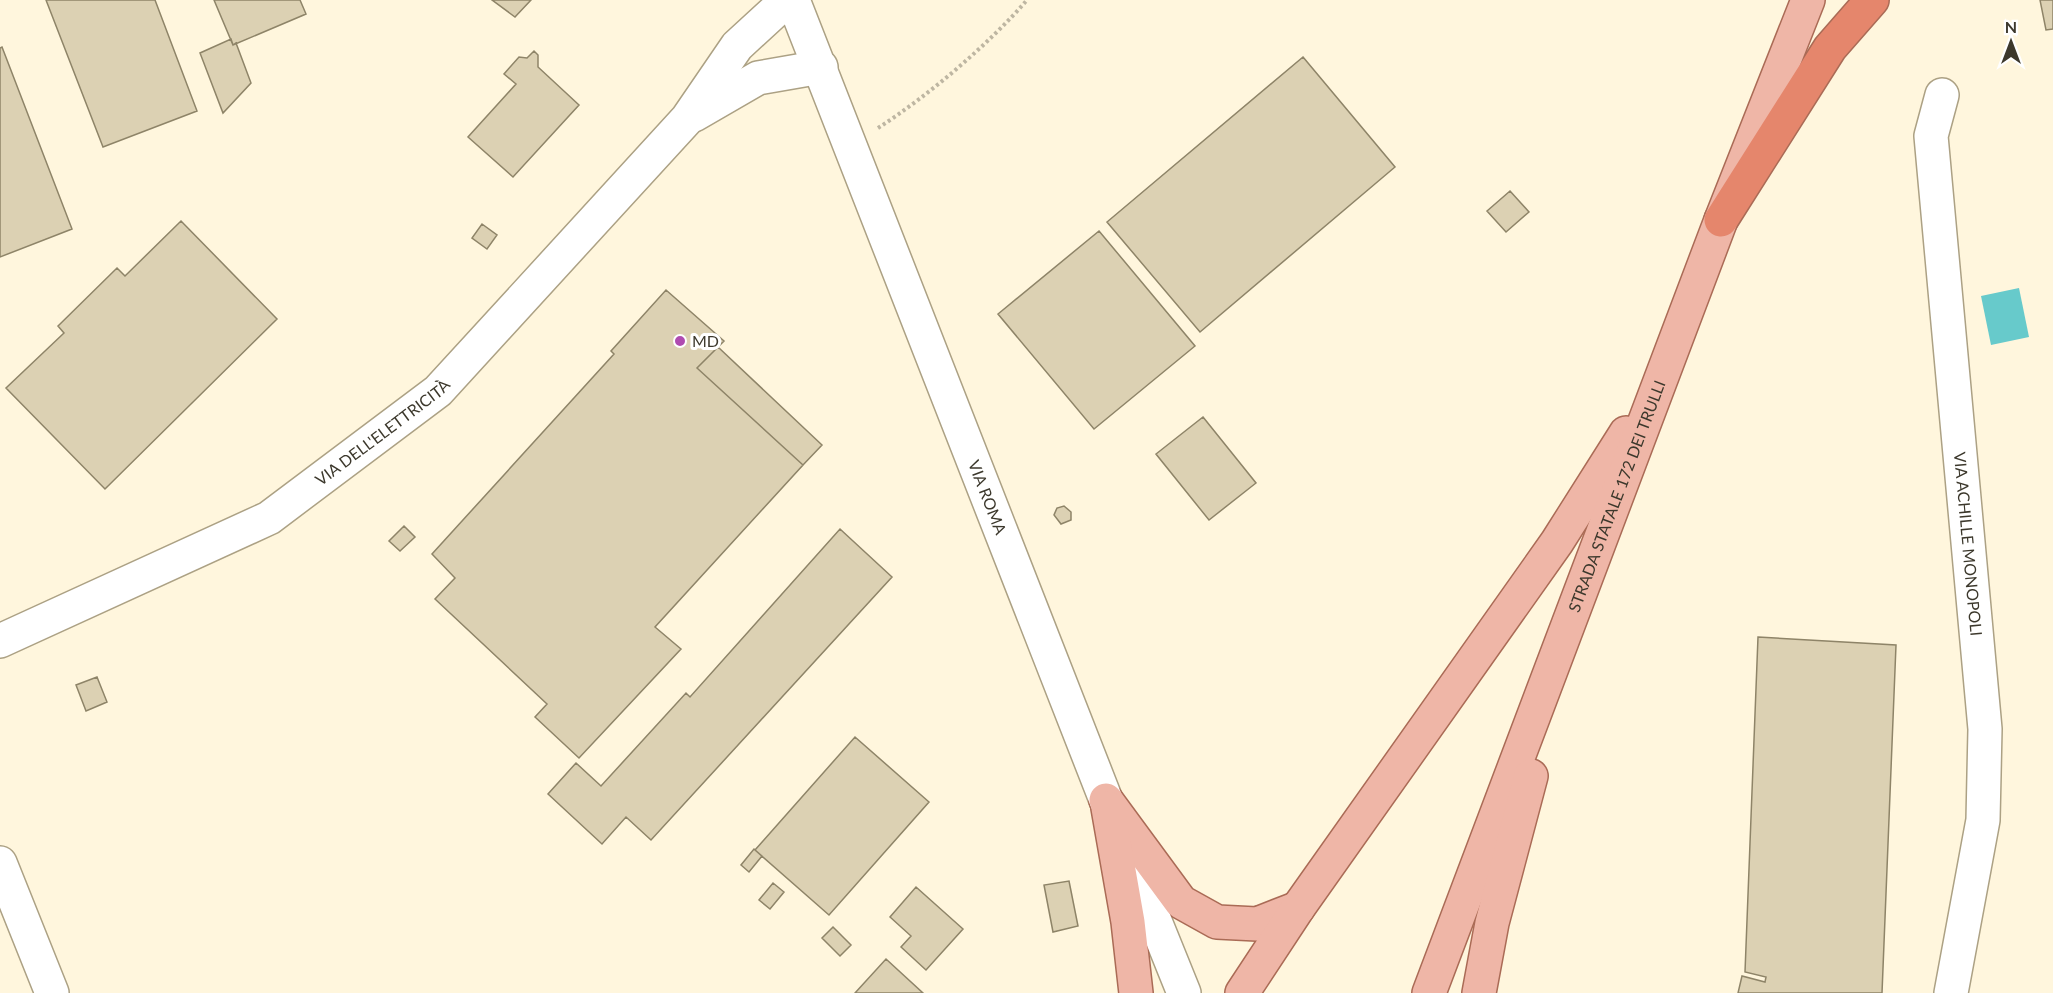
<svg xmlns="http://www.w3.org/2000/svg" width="2053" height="993" font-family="Lato,sans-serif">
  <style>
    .water { fill: #67cacb }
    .building { fill: #dcd1b3; stroke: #8e8468; stroke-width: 1.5 }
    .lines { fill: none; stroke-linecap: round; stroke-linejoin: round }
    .minor-casing { stroke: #aca184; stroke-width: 36 }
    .major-casing { stroke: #aa6b56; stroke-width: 36 }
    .highway-casing { stroke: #aa6b56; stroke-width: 36 }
    .path { stroke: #beb6a2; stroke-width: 4; stroke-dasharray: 3 3; stroke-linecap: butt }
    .minor { stroke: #fff; stroke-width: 33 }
    .major { stroke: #efb6a7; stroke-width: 33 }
    .highway { stroke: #e5866c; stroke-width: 33 }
    .poi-dot { fill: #af4bb1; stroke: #fff; stroke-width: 2 }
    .labels { text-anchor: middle; stroke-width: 6; stroke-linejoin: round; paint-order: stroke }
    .poi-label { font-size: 16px; fill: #3c382c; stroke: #fff; text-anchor: start }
    .street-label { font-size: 16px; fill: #3c382c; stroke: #fff }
  </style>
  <rect width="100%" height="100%" fill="#fff6dd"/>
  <path class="water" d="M 2019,288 L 2029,337 L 1991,345 L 1981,296 Z"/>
  <path class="building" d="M 46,0 L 155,0 L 197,111 L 103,147 Z
    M 214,0 L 300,0 L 306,14 L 233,45 Z
    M 492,0 L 531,0 L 515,17 Z
    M 2040,0 L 2053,0 L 2053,29 L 2046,30 Z
    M 231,39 L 233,45 L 236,43 L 251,83 L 223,113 L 200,53 Z
    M 2,47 L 72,229 L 0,257 L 0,48 Z
    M 534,51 L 538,55 L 538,67 L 579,105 L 513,177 L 468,137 L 516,84 L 504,74 L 519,57 L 527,58 Z
    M 1303,57 L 1395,167 L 1200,332 L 1107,222 Z
    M 1510,191 L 1529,212 L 1506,232 L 1487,211 Z
    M 181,221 L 277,319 L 105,489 L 6,388 L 64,333 L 58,326 L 117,268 L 125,276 Z
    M 482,224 L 497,235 L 487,249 L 472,238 Z
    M 1099,231 L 1195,346 L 1094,429 L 998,314 Z
    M 666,290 L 724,341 L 697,368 L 803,465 L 655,627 L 681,649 L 579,758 L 535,717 L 547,704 L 435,599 L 455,578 L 432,554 L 614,354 L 611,351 Z
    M 718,347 L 822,445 L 803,465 L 697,368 Z
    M 1203,417 L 1256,483 L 1209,520 L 1156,454 Z
    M 1064,506 L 1071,512 L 1071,520 L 1061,524 L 1054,515 L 1057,508 Z
    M 404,526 L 415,537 L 400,551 L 389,541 Z
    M 840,529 L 892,577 L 651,840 L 626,817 L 602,844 L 548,794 L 576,763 L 601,786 L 686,693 L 690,697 Z
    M 1758,637 L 1896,645 L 1882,993 L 1738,993 L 1742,976 L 1765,982 L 1766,977 L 1745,972 Z
    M 97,677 L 107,702 L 86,711 L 76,685 Z
    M 855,737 L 929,802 L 829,915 L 755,850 Z
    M 754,849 L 762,856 L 749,872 L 741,865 Z
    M 1069,881 L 1078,926 L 1053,932 L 1044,885 Z
    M 773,883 L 784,892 L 770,909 L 759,900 Z
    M 916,887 L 963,929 L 926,970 L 901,947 L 911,936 L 890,917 Z
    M 833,927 L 851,945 L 840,956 L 822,938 Z
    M 886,959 L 923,993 L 855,993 Z"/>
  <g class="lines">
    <defs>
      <g id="minor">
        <path id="s1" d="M 793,0 L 1106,800 L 1184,993"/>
        <path id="s2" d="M 1942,95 L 1931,136 L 1985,729 L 1983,820 L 1951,993"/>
        <path d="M 694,115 L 758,78 L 821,67"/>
        <path id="s3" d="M 0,641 L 269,518 L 438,391 L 687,119 L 737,46 L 787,0"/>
        <path d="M 0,863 L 52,993"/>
      </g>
      <g id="major">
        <path d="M 1106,800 L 1181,902 L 1217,922 L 1257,924 L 1298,908"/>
        <path d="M 1108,808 L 1128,922 L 1136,993"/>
        <path d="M 1242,993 L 1298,908 L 1557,542 L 1626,433"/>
        <path id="s4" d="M 1429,993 L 1721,220 L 1808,0"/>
        <path d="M 1479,993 L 1492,923 L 1531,776"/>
      </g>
      <path id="highway" d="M 1721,220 L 1830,48 L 1872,0"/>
    </defs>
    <use href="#minor" class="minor-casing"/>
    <use href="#major" class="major-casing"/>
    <use href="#highway" class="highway-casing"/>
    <path class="path" d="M 878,128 C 928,96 988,45 1027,0"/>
    <use href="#minor" class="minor"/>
    <use href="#major" class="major"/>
    <use href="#highway" class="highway"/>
  </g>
  <circle class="poi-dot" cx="680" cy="341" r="6"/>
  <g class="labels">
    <g class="poi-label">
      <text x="692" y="347">MD</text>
    </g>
    <g class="street-label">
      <text dy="6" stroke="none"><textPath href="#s3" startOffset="438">VIA DELL'ELETTRICITÀ</textPath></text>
      <text dy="6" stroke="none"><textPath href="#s4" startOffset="531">STRADA STATALE 172 DEI TRULLI</textPath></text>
      <text dy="6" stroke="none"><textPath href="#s1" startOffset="534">VIA ROMA</textPath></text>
      <text dy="6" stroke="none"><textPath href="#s2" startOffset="452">VIA ACHILLE MONOPOLI</textPath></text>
    </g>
  </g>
  <g transform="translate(2011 42)" stroke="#ffffff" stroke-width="4.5" paint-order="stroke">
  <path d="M0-4.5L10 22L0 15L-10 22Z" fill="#3c382c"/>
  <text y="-9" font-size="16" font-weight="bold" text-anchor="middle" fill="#3c382c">N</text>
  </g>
</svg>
